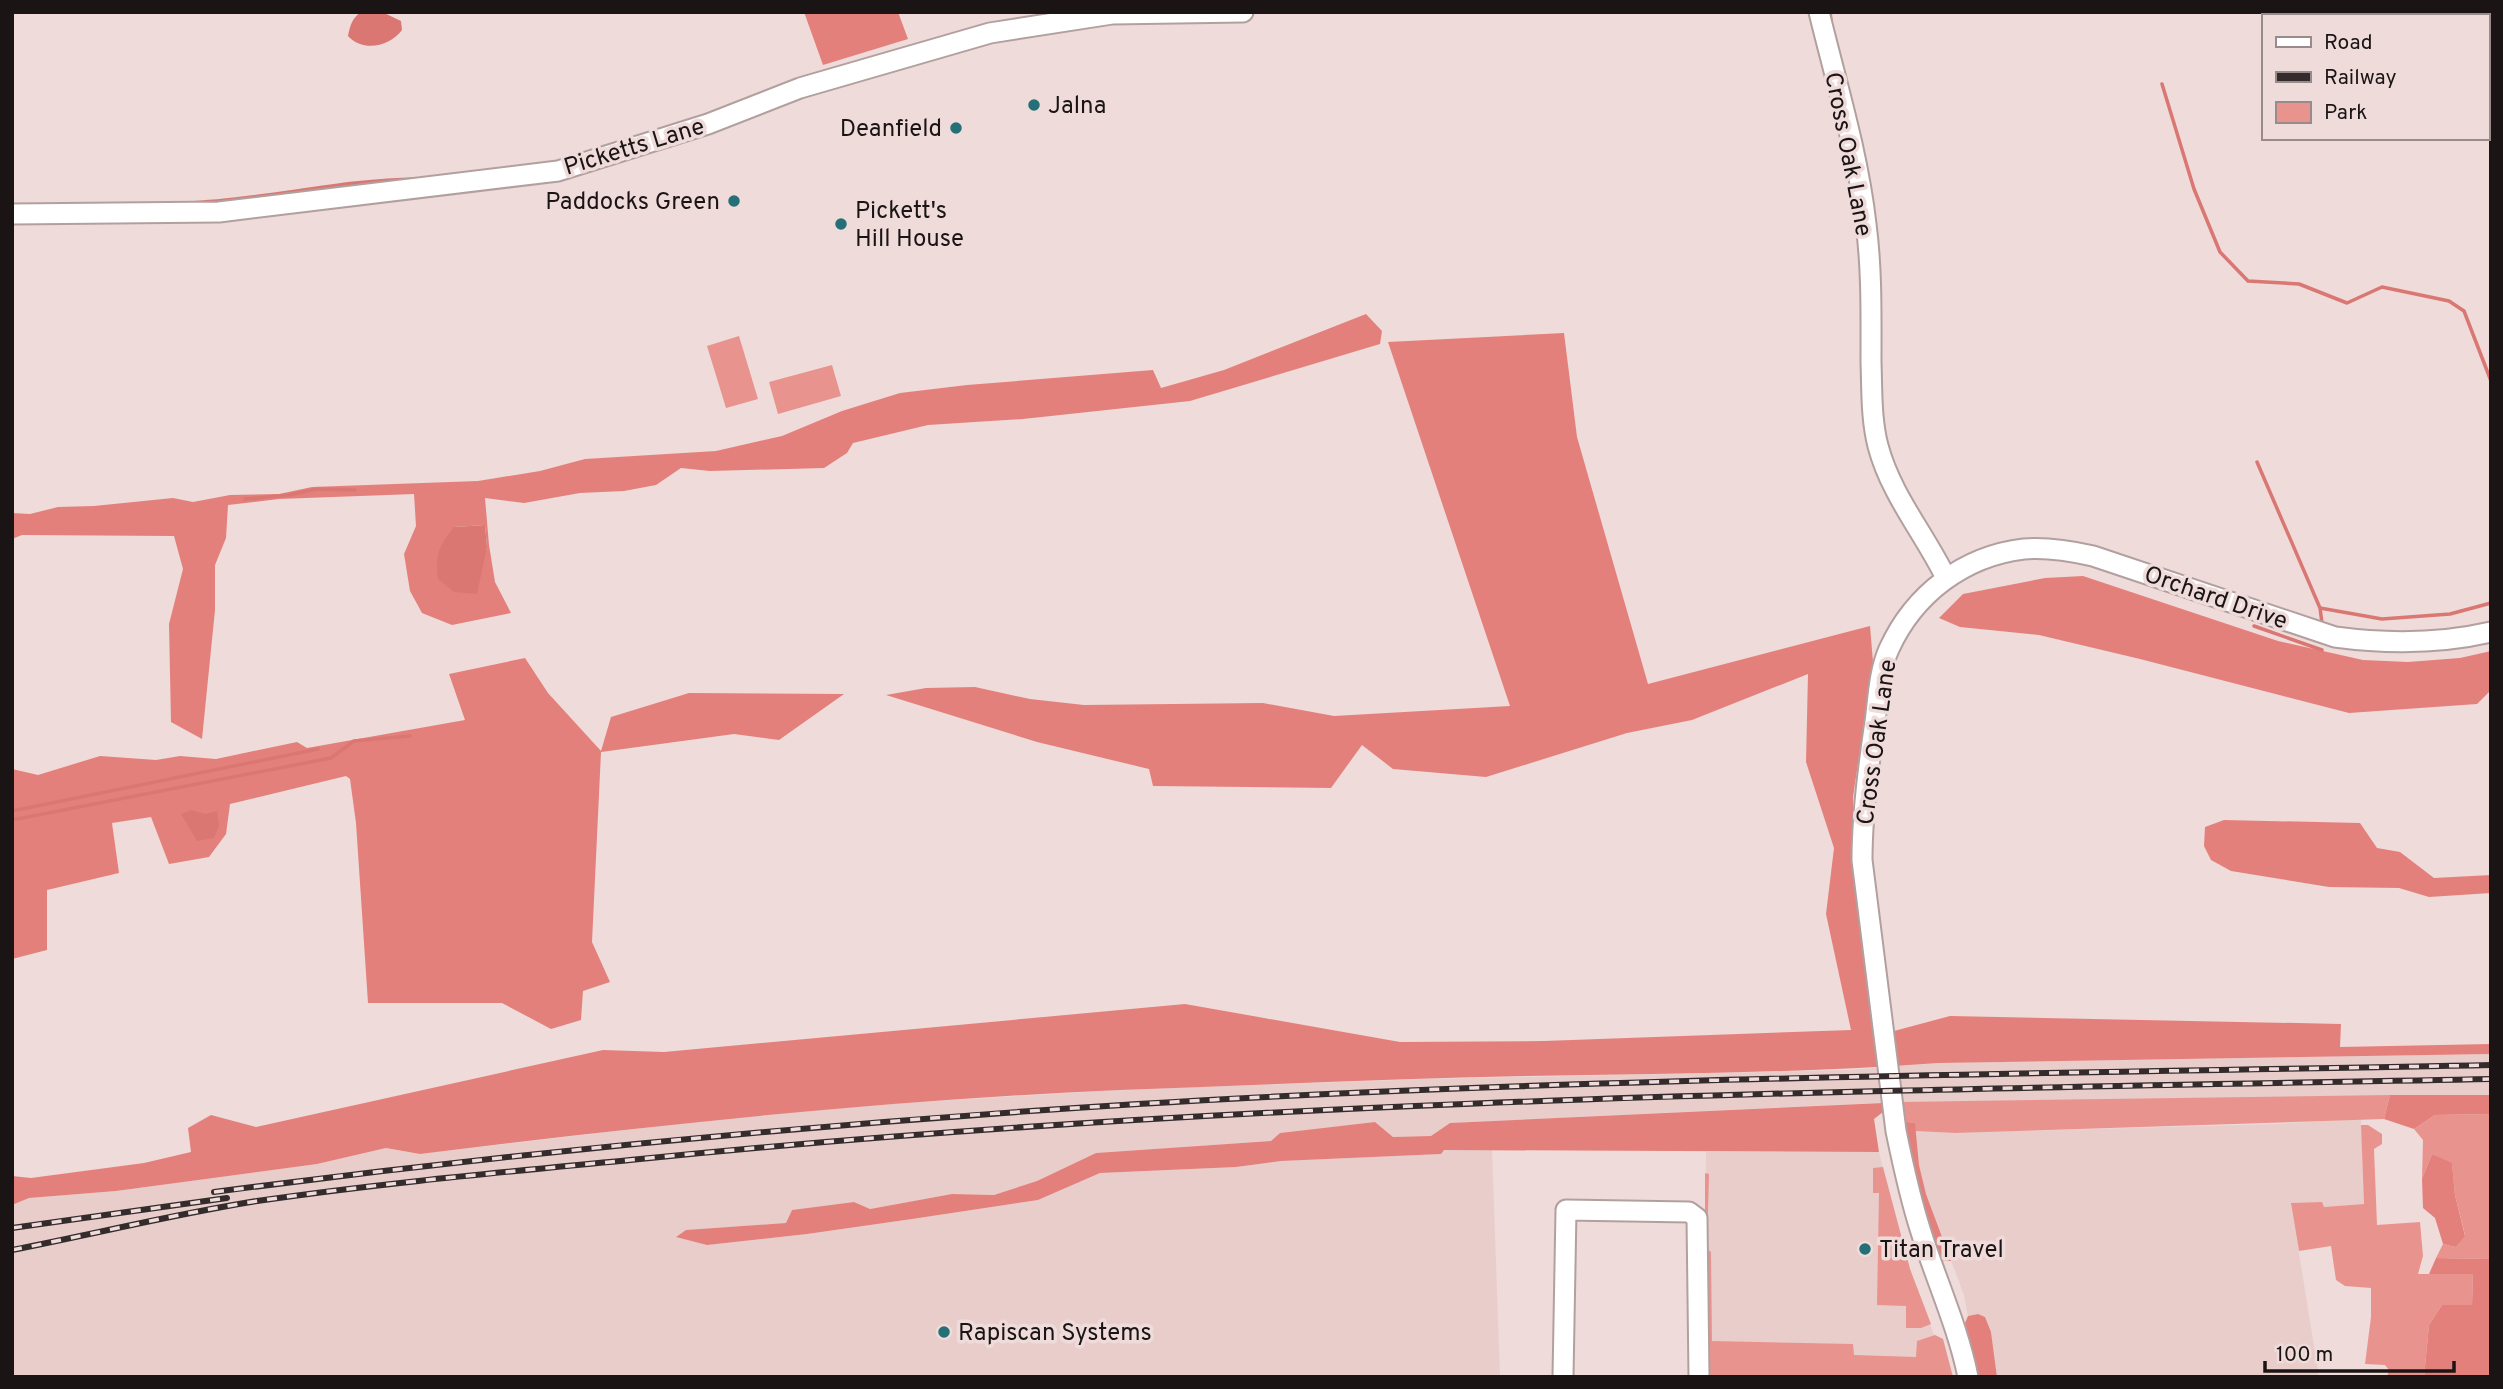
<svg xmlns="http://www.w3.org/2000/svg" width="2503" height="1389" font-family="Overpass,sans-serif">
  <style>
    .built { fill: #e8cdcb }
    .green { fill: #e9938e }
    .forest { fill: #e4807b; fill-rule: evenodd }
    .water { fill: #da7772 }
    .lines { fill: none; stroke-linecap: round; stroke-linejoin: round }
    .stream { stroke: #da7772; stroke-width: 3.5 }
    .minor-casing { stroke: #b2a09f; stroke-width: 23 }
    .minor { stroke: #fff; stroke-width: 19 }
    .rail-casing { stroke: #342c2c; stroke-width: 6 }
    .rail { stroke: #eedbda; stroke-width: 3.5; stroke-dasharray: 10; stroke-linecap: butt }
    .poi-dot { fill: #256f76; stroke: #eedbda; stroke-width: 2.5 }
    .labels { text-anchor: middle; stroke-width: 7; stroke-linejoin: round; paint-order: stroke }
    .poi-label { font-size: 24px; fill: #1a1414; stroke: #eedbda; text-anchor: start }
    .street-label { font-size: 24px; fill: #1a1414; stroke: #eedbda }
  </style>
  <rect width="100%" height="100%" fill="#eedbda"/>
  <path class="built" d="M 2491,1054 L 2491,1095 L 1897,1102 L 1450,1123 L 1431,1136 L 1393,1137 L 1375,1122 L 1280,1133 L 1271,1141 L 1096,1153 L 1037,1181 L 994,1195 L 952,1194 L 869,1209 L 854,1202 L 792,1210 L 786,1223 L 686,1230 L 677,1236 L 707,1245 L 807,1234 L 912,1219 L 1038,1200 L 1100,1173 L 1236,1167 L 1281,1161 L 1440,1154 L 1443,1150 L 1492,1149 L 1500,1377 L 12,1377 L 12,1205 L 29,1198 L 116,1191 L 317,1164 L 386,1148 L 420,1154 L 736,1117 L 889,1104 L 1118,1090 L 1426,1079 L 1848,1070 L 1938,1063 Z
    M 2361,1119 L 2364,1204 L 2324,1207 L 2291,1204 L 2319,1377 L 1997,1377 L 1991,1332 L 1978,1314 L 1968,1316 L 1964,1295 L 1926,1194 L 1919,1165 L 1915,1131 L 1955,1133 L 2275,1124 Z
    M 1706,1152 L 1879,1152 L 1894,1214 L 1910,1269 L 1934,1335 L 1943,1339 L 1953,1377 L 1705,1377 Z"/>
  <path class="green" d="M 739,336 L 758,399 L 726,408 L 707,346 Z
    M 832,365 L 841,396 L 778,414 L 769,382 Z
    M 2390,1095 L 2384,1119 L 1955,1133 L 1915,1131 L 1914,1123 L 1900,1121 L 1897,1102 Z
    M 2491,1114 L 2491,1259 L 2436,1258 L 2443,1244 L 2456,1247 L 2465,1235 L 2455,1195 L 2452,1164 L 2432,1154 L 2422,1179 L 2423,1140 L 2414,1129 L 2435,1115 Z
    M 2361,1125 L 2368,1125 L 2382,1134 L 2382,1144 L 2374,1149 L 2377,1225 L 2420,1222 L 2423,1256 L 2418,1274 L 2473,1274 L 2472,1305 L 2442,1305 L 2429,1325 L 2424,1377 L 2387,1377 L 2389,1370 L 2385,1365 L 2365,1364 L 2371,1317 L 2371,1288 L 2345,1286 L 2336,1280 L 2331,1246 L 2299,1251 L 2291,1203 L 2322,1202 L 2324,1207 L 2364,1204 Z
    M 1883,1167 L 1910,1269 L 1931,1324 L 1921,1328 L 1906,1328 L 1906,1306 L 1877,1305 L 1879,1193 L 1873,1193 L 1873,1168 Z
    M 1705,1173 L 1709,1174 L 1707,1249 L 1711,1252 L 1712,1341 L 1853,1344 L 1854,1355 L 1916,1357 L 1917,1341 L 1935,1335 L 1943,1339 L 1953,1377 L 1705,1377 Z"/>
  <path class="forest" d="M 804,12 L 898,12 L 908,39 L 823,65 Z
    M 1366,314 L 1382,331 L 1380,344 L 1190,401 L 1023,419 L 928,425 L 853,443 L 847,453 L 824,468 L 710,471 L 681,468 L 656,485 L 624,491 L 580,493 L 524,503 L 485,498 L 489,545 L 495,582 L 511,613 L 452,625 L 422,613 L 410,591 L 404,554 L 416,526 L 414,494 L 279,499 L 228,505 L 226,538 L 215,565 L 215,610 L 202,739 L 171,722 L 169,624 L 183,569 L 174,536 L 22,535 L 12,539 L 12,513 L 30,514 L 58,507 L 94,506 L 173,498 L 193,502 L 230,495 L 279,494 L 312,487 L 478,481 L 540,471 L 585,459 L 716,451 L 782,436 L 842,411 L 900,393 L 967,385 L 1153,370 L 1161,388 L 1224,370 ZM 485,525 L 487,547 L 481,566 L 454,527 Z
    M 1564,333 L 1577,437 L 1648,684 L 1870,626 L 1873,662 L 1853,797 L 1853,868 L 1861,938 L 1877,1031 L 1894,1031 L 1950,1016 L 2341,1024 L 2340,1047 L 2491,1044 L 2491,1054 L 1938,1063 C 1801,1073 1663,1074 1525,1076 C 1390,1079 1255,1085 1120,1090 C 886,1100 653,1125 420,1154 L 386,1148 L 317,1164 L 116,1191 L 29,1198 L 12,1205 L 12,1176 L 31,1178 L 144,1163 L 191,1152 L 188,1128 L 211,1115 L 256,1127 L 603,1050 L 664,1052 L 1185,1004 L 1400,1042 L 1544,1041 L 1851,1030 L 1826,914 L 1834,848 L 1806,762 L 1808,674 L 1692,720 L 1627,733 L 1486,777 L 1393,769 L 1362,745 L 1331,788 L 1153,786 L 1149,769 L 1037,742 L 886,695 L 926,688 L 975,687 L 1030,699 L 1084,705 L 1263,703 L 1334,716 L 1510,706 L 1388,342 Z
    M 2083,576 L 2278,641 L 2363,660 L 2408,662 L 2460,658 L 2491,651 L 2491,690 L 2477,704 L 2349,713 L 2140,659 L 2039,635 L 1960,627 L 1939,618 L 1963,594 L 2045,578 Z
    M 525,658 L 548,693 L 601,751 L 611,717 L 689,693 L 844,694 L 779,740 L 734,734 L 601,752 L 592,942 L 610,982 L 583,991 L 581,1020 L 551,1029 L 502,1003 L 368,1003 L 356,823 L 350,779 L 346,776 L 230,804 L 226,834 L 209,857 L 169,864 L 151,817 L 112,823 L 119,873 L 47,890 L 47,950 L 12,959 L 12,769 L 38,775 L 100,756 L 156,760 L 180,756 L 216,759 L 297,742 L 307,748 L 465,720 L 449,674 Z
    M 2224,820 L 2360,823 L 2377,848 L 2400,852 L 2434,878 L 2491,875 L 2491,893 L 2429,897 L 2399,888 L 2329,887 L 2231,871 L 2211,860 L 2204,846 L 2205,827 Z
    M 2390,1095 L 2491,1095 L 2491,1114 L 2435,1115 L 2414,1129 L 2384,1119 Z
    M 1883,1103 L 1883,1112 L 1874,1119 L 1879,1152 L 1444,1150 L 1441,1154 L 1281,1161 L 1236,1167 L 1100,1173 L 1038,1200 L 912,1219 L 807,1234 L 707,1245 L 676,1237 L 686,1230 L 786,1223 L 792,1210 L 854,1202 L 870,1209 L 952,1194 L 994,1195 L 1037,1181 L 1096,1153 L 1271,1141 L 1280,1133 L 1375,1122 L 1393,1137 L 1431,1136 L 1450,1123 Z
    M 1900,1121 L 1915,1123 L 1919,1165 L 1926,1194 L 1951,1261 L 1938,1260 Z
    M 2432,1154 L 2452,1163 L 2455,1195 L 2465,1236 L 2456,1247 L 2443,1244 L 2435,1218 L 2423,1208 L 2422,1179 Z
    M 2436,1258 L 2491,1259 L 2491,1377 L 2424,1377 L 2429,1325 L 2442,1305 L 2472,1305 L 2473,1274 L 2429,1274 Z
    M 1978,1314 L 1985,1317 L 1991,1332 L 1997,1377 L 1979,1377 L 1965,1323 L 1968,1316 Z"/>
  <path class="water" d="M 361,12 L 382,12 L 401,21 L 402,30 C 390,46 364,53 348,36 C 350,26 352,18 361,12 Z
    M 485,525 L 487,547 L 477,594 L 454,592 L 438,579 C 435,555 439,545 454,527 Z
    M 191,810 L 205,814 L 217,811 L 219,826 L 214,838 L 197,841 L 181,814 Z"/>
  <g class="lines">
    <path class="stream" d="M 1830,12 L 1831,21
      M 2162,84 L 2194,189 L 2220,252 L 2248,281 L 2299,284 L 2347,303 L 2382,287 L 2449,301 L 2464,311 L 2491,381
      M 187,203 C 264,200 339,180 416,179
      M 2257,462 L 2320,608 L 2382,619 L 2450,614 L 2491,603
      M 245,499 L 289,495 L 317,489 L 355,490
      M 2320,608 L 2322,623
      M 2254,626 L 2322,650
      M 12,811 L 318,749
      M 12,820 L 331,758 L 354,741 L 410,736"/>
    <defs>
      <path id="minor" d="M 1819,12 C 1836,82 1858,153 1866,224 C 1872,270 1871,316 1871,362 C 1872,390 1871,419 1878,446 C 1891,495 1924,533 1946,578
        M 12,214 L 219,212 L 558,171 L 708,124 L 800,88 L 990,33 L 1112,14 L 1243,12
        M 1563,1377 L 1566,1210 L 1689,1212 L 1697,1218 L 1699,1377
        M 1968,1377 C 1958,1327 1936,1280 1921,1232 C 1910,1198 1903,1165 1896,1131 L 1862,860 C 1862,814 1868,768 1875,722 C 1878,699 1879,671 1889,649 C 1914,594 1964,556 2024,549 C 2048,547 2071,551 2093,556 L 2335,637 C 2387,644 2439,644 2491,632"/>
    </defs>
    <use href="#minor" class="minor-casing"/>
    <use href="#minor" class="minor"/>
    <defs>
      <path id="rail" d="M 214,1192 C 521,1152 829,1123 1138,1104 C 1588,1077 2040,1074 2491,1065
        M 12,1228 L 227,1198
        M 12,1250 C 94,1234 175,1214 257,1201 C 381,1183 506,1172 630,1160 C 1248,1097 1870,1091 2491,1079"/>
    </defs>
    <use href="#rail" class="rail-casing"/>
    <use href="#rail" class="rail"/>
  </g>
  <g class="poi-dot">
    <circle cx="1034" cy="105" r="7"/>
    <circle cx="956" cy="128" r="7"/>
    <circle cx="734" cy="201" r="7"/>
    <circle cx="841" cy="224" r="7"/>
    <circle cx="1865" cy="1249" r="7"/>
    <circle cx="944" cy="1332" r="7"/>
  </g>
  <g class="labels">
    <g class="poi-label">
      <text x="1048" y="113">Jalna</text>
      <text x="942" y="136" text-anchor="end">Deanfield</text>
      <text x="720" y="209" text-anchor="end">Paddocks Green</text>
      <text x="855" y="218">Pickett's<tspan x="855" dy="28">Hill House</tspan></text>
      <text x="1879" y="1257">Titan Travel</text>
      <text x="958" y="1340">Rapiscan Systems</text>
    </g>
    <g class="street-label">
      <text transform="translate(634 146) rotate(-17)" y="8">Picketts Lane</text>
      <text transform="translate(1849 154) rotate(79)" y="8">Cross Oak Lane</text>
      <text transform="translate(2216 597) rotate(19)" y="8">Orchard Drive</text>
      <text transform="translate(1876 742) rotate(-82)" y="8">Cross Oak Lane</text>
    </g>
  </g>
  <rect width="2503" height="1389" fill="none" stroke="#1a1414" stroke-width="28"/>
  <rect x="2262" y="14" width="228" height="126" fill="#eedbda" stroke="#998b8b" stroke-width="2"/>
  <rect x="2276" y="37" width="35" height="10" fill="#ffffff" stroke="#998b8b" stroke-width="2"/>
  <text x="2324" y="49" font-size="21" fill="#1a1414">Road</text>
  <rect x="2276" y="72" width="35" height="10" fill="#342c2c" stroke="#998b8b" stroke-width="2"/>
  <text x="2324" y="84" font-size="21" fill="#1a1414">Railway</text>
  <rect x="2276" y="102" width="35" height="21" fill="#e9938e" stroke="#998b8b" stroke-width="2"/>
  <text x="2324" y="119" font-size="21" fill="#1a1414">Park</text>
  <path d="M2265 1361v10h189v-10" fill="none" stroke="#1a1414" stroke-width="3.5"/>
  <text x="2276" y="1361" font-size="21" fill="#1a1414" stroke="#eedbda" stroke-width="5" paint-order="stroke">100 m</text>
</svg>
